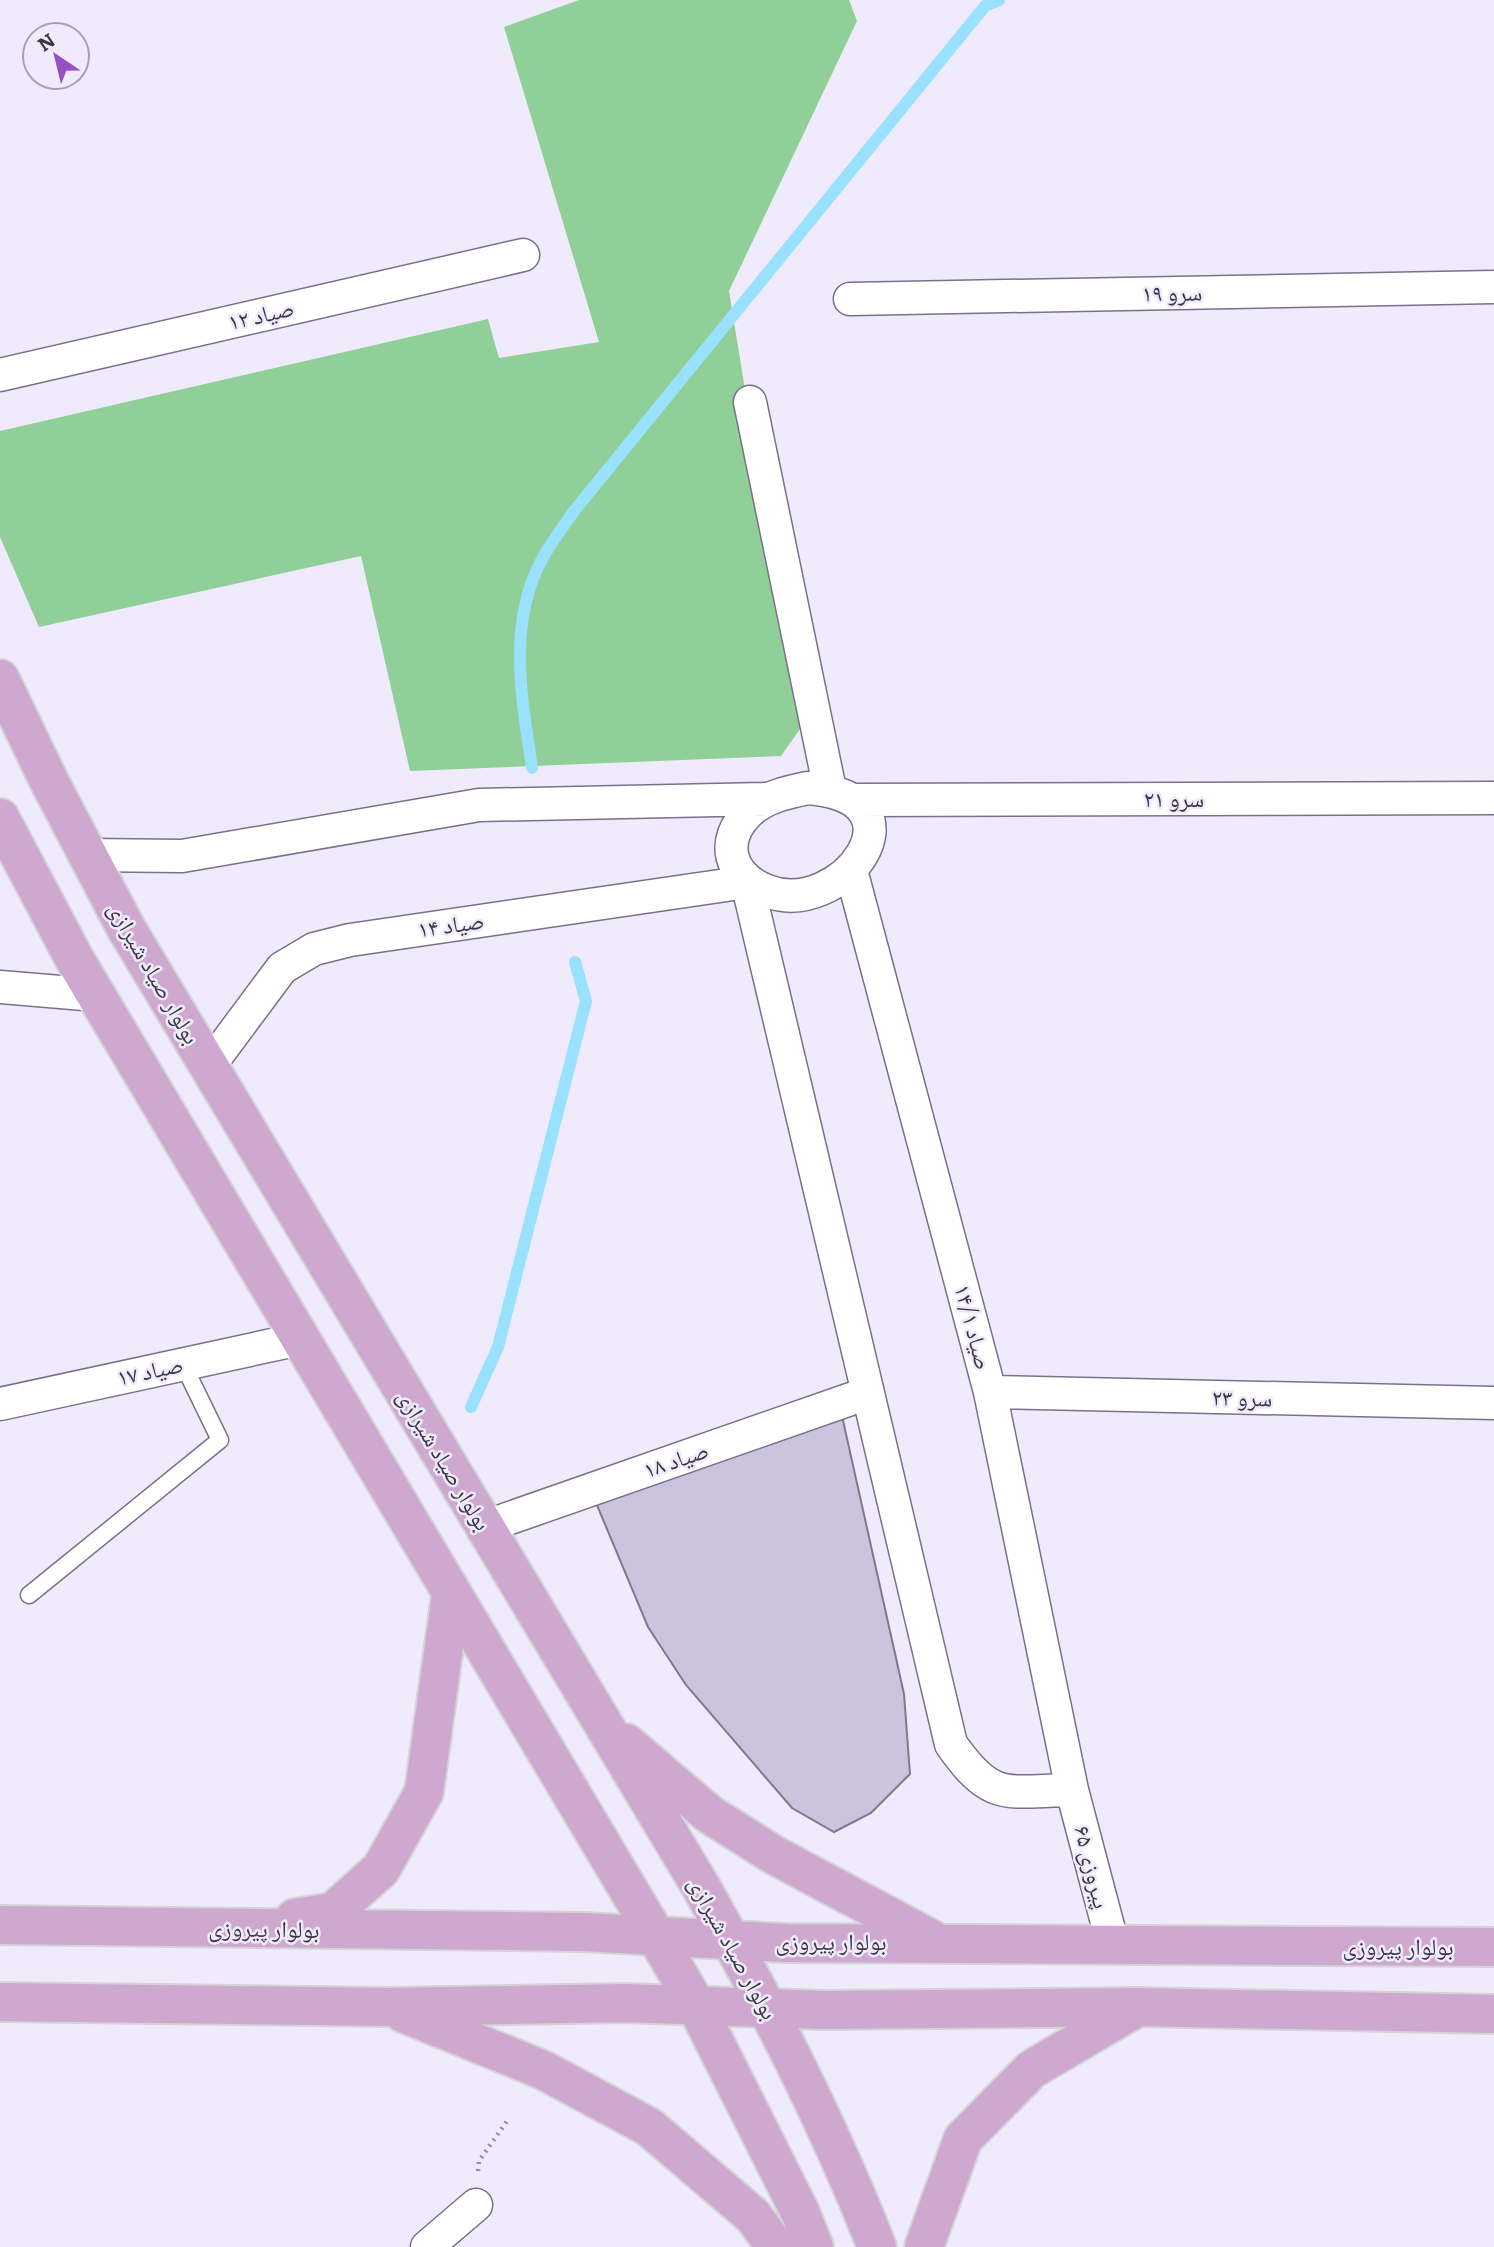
<svg xmlns="http://www.w3.org/2000/svg" width="1494" height="2247" font-family="Literata,'Noto Naskh Arabic',serif">
  <style>
    .green { fill: #90cf98 }
    .lines { fill: none; stroke-linecap: round; stroke-linejoin: round }
    .stream { stroke: #99e1fe; stroke-width: 12 }
    .building { fill: #ccc3de; stroke: #807891; stroke-width: 2 }
    .lane-casing { stroke: #797189; stroke-width: 19 }
    .street-casing { stroke: #797189; stroke-width: 35 }
    .primary-casing { stroke: #d4d3d5; stroke-width: 42 }
    .path { stroke: #918d9b; stroke-width: 4.5; stroke-dasharray: 2 5; stroke-linecap: butt }
    .lane { stroke: #fff; stroke-width: 16 }
    .street { stroke: #fff; stroke-width: 32 }
    .primary { stroke: #cea8cf; stroke-width: 38 }
    .labels { text-anchor: middle; stroke-width: 5; stroke-linejoin: round; paint-order: stroke }
    .street-label { font-size: 23px; fill: #3b3742; stroke: #f0ebfc }
  </style>
  <rect width="100%" height="100%" fill="#f0ebfc"/>
  <path class="green" d="M 579,0 L 849,0 L 857,21 L 729,291 L 800,729 L 781,756 L 410,771 L 361,556 L 39,627 L 0,537 L 0,431 L 488,319 L 499,358 L 599,342 L 504,27 Z"/>
  <g class="lines">
    <path class="stream" d="M 532,768 C 522,699 507,626 541,561 C 550,544 563,527 574,511 L 985,6 L 999,0
      M 471,1407 L 498,1347 L 586,1001 L 575,962"/>
  </g>
  <path class="building" d="M 842,1416 L 904,1694 L 910,1774 L 871,1813 L 834,1832 L 792,1808 L 686,1685 L 648,1627 L 594,1498 Z"/>
  <g class="lines">
    <defs>
      <path id="lane" d="M 29,1595 L 220,1440 L 183,1364"/>
      <path id="street" d="M 850,299 L 1494,287
        M 0,375 L 523,255
        M 750,402 L 830,790
        M 808,788 C 933,798 841,920 767,891 C 729,876 719,841 749,812 C 765,797 788,792 808,788 Z
        M 855,800 L 1494,798
        M 87,855 L 182,856 L 479,805 L 768,799
        M 851,870 L 990,1392 L 1072,1790 L 1113,1945
        M 0,987 L 96,995
        M 209,1066 L 282,968 L 314,949 L 350,940 L 747,882 L 951,1744 C 992,1803 1006,1791 1072,1790
        M 990,1392 L 1494,1403
        M 0,1404 L 300,1339
        M 484,1527 L 868,1393
        M 427,2247 L 476,2205"/>
      <path id="primary" d="M 0,679 L 49,781 L 126,928 L 701,1887 C 767,2004 828,2122 877,2247
        M 0,818 L 74,958 L 656,1936 L 696,2005 L 800,2212 L 814,2247
        M 626,1743 L 709,1814 L 774,1855 L 933,1940
        M 295,1918 L 333,1912 L 381,1869 L 424,1792 L 451,1595
        M 0,1925 L 584,1932 L 785,1943 L 1494,1947
        M 0,2002 L 388,2007 L 626,2003 L 823,2010 L 1137,2007 L 1494,2014
        M 403,2013 L 543,2070 L 649,2127 L 753,2216 L 776,2247
        M 924,2247 L 963,2139 L 1032,2069 L 1136,2008"/>
    </defs>
    <use href="#lane" class="lane-casing"/>
    <use href="#street" class="street-casing"/>
    <use href="#primary" class="primary-casing"/>
    <path class="path" d="M 478,2171 L 479,2161 L 507,2121"/>
    <use href="#lane" class="lane"/>
    <use href="#street" class="street"/>
    <use href="#primary" class="primary"/>
  </g>
  <g class="labels">
    <g class="street-label">
      <text transform="translate(1172 293) rotate(-1)" y="8">سرو ۱۹</text>
      <text transform="translate(261 315) rotate(-13)" y="8">صیاد ۱۲</text>
      <text x="1174" y="807">سرو ۲۱</text>
      <text transform="translate(451 925) rotate(-8)" y="8">صیاد ۱۴</text>
      <text transform="translate(154 973) rotate(60)" y="8">بولوار صیاد شیرازی</text>
      <text transform="translate(973 1327) rotate(75)" y="8">صیاد ۱۴/۱</text>
      <text transform="translate(150 1371) rotate(-12)" y="8">صیاد ۱۷</text>
      <text transform="translate(1242 1398) rotate(1)" y="8">سرو ۲۳</text>
      <text transform="translate(444 1460) rotate(59)" y="8">بولوار صیاد شیرازی</text>
      <text transform="translate(676 1460) rotate(-19)" y="8">صیاد ۱۸</text>
      <text transform="translate(1092 1867) rotate(76)" y="8">پیروزی ۶۵</text>
      <text transform="translate(264 1929) rotate(1)" y="8">بولوار پیروزی</text>
      <text x="831" y="1950">بولوار پیروزی</text>
      <text x="1398" y="1955">بولوار پیروزی</text>
      <text transform="translate(733 1948) rotate(61)" y="8">بولوار صیاد شیرازی</text>
    </g>
  </g>
  <g transform="translate(56 56) rotate(325)"><circle r="33" fill="#f0ebfc" stroke="#a8a3b2" stroke-width="2"/>
  <path d="M0-5L12 26L0 18L-12 26Z" fill="#9751c4"/>
  <text y="-10" font-size="19" font-weight="bold" text-anchor="middle" fill="#3b3742">N</text>
  </g>
</svg>
